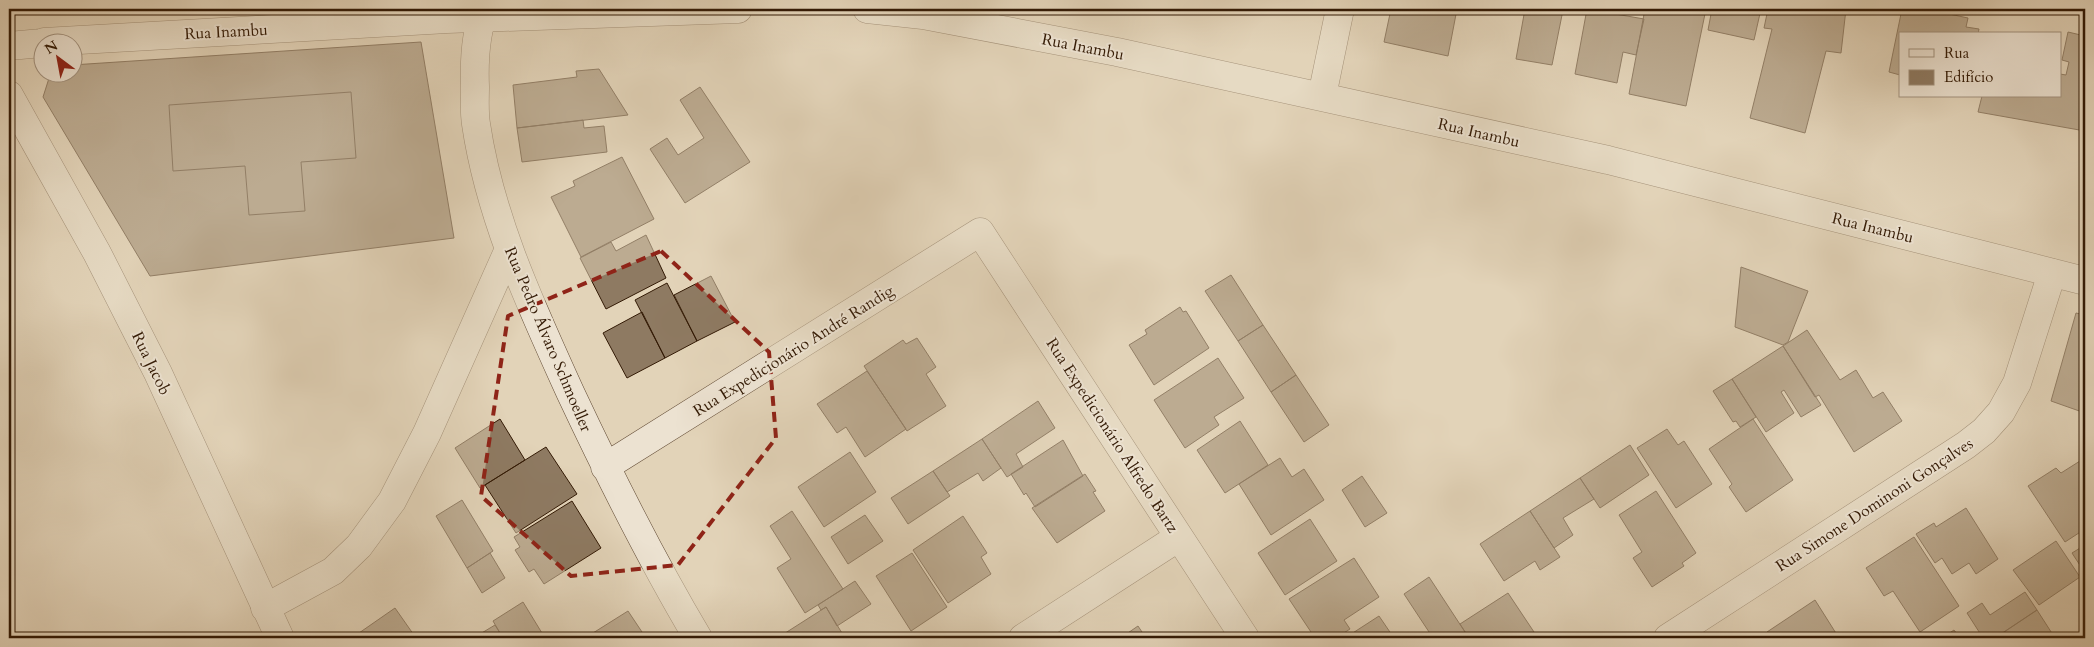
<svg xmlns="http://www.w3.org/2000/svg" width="2094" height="647" font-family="Cardo,serif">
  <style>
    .building { fill: #8e7a62; stroke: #331a05 }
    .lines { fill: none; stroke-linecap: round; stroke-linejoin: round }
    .minor-casing { stroke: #5f4832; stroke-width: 29 }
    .tertiary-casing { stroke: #5f4832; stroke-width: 29 }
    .minor { stroke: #ece2d1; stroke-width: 28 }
    .tertiary { stroke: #ece2d1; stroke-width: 28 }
    .marked { fill: none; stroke: #8f2418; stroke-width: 4; stroke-dasharray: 10 6; stroke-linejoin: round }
    .labels { text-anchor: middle; stroke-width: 4; stroke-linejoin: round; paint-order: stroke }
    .street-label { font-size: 16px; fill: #331a05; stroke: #ece2d1 }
  </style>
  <rect width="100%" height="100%" fill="#e2d3b8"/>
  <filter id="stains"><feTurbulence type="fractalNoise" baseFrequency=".004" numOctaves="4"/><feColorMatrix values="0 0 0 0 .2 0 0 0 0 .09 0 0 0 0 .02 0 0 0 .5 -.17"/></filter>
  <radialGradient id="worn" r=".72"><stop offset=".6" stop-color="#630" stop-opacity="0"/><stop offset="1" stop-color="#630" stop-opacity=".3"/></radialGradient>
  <path class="building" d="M 1391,9 L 1457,9 L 1448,56 L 1384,42 Z
    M 1525,9 L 1563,10 L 1552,65 L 1516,59 Z
    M 1587,9 L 1644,19 L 1636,55 L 1623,52 L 1617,83 L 1575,74 Z
    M 1645,9 L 1706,9 L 1686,106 L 1629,94 Z
    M 1712,9 L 1761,9 L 1754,40 L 1708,30 Z
    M 1768,9 L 1846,9 L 1841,53 L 1826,51 L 1805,133 L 1750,118 L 1772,29 L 1764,28 Z
    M 1902,9 L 1926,9 L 1968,18 L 1966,27 L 1979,29 L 1978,34 L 1900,34 L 1900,75 L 1889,72 Z
    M 2068,32 L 2085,36 L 2085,131 L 1978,112 L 1982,96 L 2060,96 L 2060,74 L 2066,75 L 2069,62 L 2062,60 Z
    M 421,42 L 454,238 L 150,276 L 43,97 L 51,72 L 72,72 L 72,65 Z
    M 599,69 L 628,115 L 517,128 L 513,85 L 577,77 L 576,71 Z
    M 700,87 L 750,162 L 685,203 L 650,149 L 667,138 L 678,155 L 704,138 L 680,100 Z
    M 351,92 L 356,158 L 301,162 L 305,211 L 249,215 L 245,166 L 173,171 L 169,105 Z
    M 583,120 L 584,128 L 604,126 L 607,152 L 522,162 L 517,128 Z
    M 622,157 L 654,219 L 581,257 L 551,197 L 575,186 L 573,181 Z
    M 646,235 L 666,278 L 606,309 L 580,258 L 611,242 L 616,251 Z
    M 1741,267 L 1808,291 L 1788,342 L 1783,345 L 1735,327 Z
    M 1231,275 L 1263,325 L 1238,341 L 1205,291 Z
    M 711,276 L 735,322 L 697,341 L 674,295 Z
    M 667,283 L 697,341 L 665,358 L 635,300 Z
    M 1180,307 L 1183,312 L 1186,311 L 1209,348 L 1154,385 L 1129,345 L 1147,334 L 1145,330 Z
    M 642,312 L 665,358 L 627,378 L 603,333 Z
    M 2076,313 L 2085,315 L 2085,413 L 2051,401 Z
    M 1263,325 L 1296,375 L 1271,392 L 1238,341 Z
    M 1807,330 L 1840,380 L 1856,370 L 1873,398 L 1883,392 L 1902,421 L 1854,452 L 1819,395 L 1815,397 L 1783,346 Z
    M 917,338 L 936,367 L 926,374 L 946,406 L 907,431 L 864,366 L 903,340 L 906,344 Z
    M 1783,346 L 1821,405 L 1801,417 L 1784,390 L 1781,392 L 1794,413 L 1766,432 L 1732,379 Z
    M 1218,358 L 1244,398 L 1214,417 L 1219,425 L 1185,448 L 1154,400 Z
    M 867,371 L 906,429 L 865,457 L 846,427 L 837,433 L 817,404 Z
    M 1296,375 L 1329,425 L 1304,442 L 1271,392 Z
    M 1732,379 L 1756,417 L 1740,427 L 1736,421 L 1733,422 L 1713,391 Z
    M 1038,401 L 1055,428 L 1016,454 L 1023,467 L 1007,477 L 982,439 Z
    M 500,419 L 525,460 L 480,488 L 455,448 Z
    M 1753,419 L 1793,480 L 1746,512 L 1729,487 L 1732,484 L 1709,449 Z
    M 1240,421 L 1268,465 L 1225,493 L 1197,450 Z
    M 1667,429 L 1678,445 L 1684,441 L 1712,484 L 1676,508 L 1637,448 Z
    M 982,439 L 1001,468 L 983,481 L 978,473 L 947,492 L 933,471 Z
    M 1063,440 L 1083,476 L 1035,507 L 1026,493 L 1024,495 L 1011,474 Z
    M 1630,445 L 1649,475 L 1600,508 L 1580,478 Z
    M 546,447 L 577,494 L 516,533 L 485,485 Z
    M 850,452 L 876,492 L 824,527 L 798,487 Z
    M 1280,458 L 1292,477 L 1304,469 L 1324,500 L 1271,535 L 1239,484 Z
    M 2080,461 L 2085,470 L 2085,529 L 2065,542 L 2028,486 L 2056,468 L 2061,473 Z
    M 933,471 L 950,496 L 908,524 L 891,498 Z
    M 1085,474 L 1096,491 L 1093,492 L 1105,511 L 1057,543 L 1032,508 Z
    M 1362,476 L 1387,513 L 1365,527 L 1342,490 Z
    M 1580,478 L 1594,499 L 1563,518 L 1573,535 L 1554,548 L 1530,511 Z
    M 1656,491 L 1696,553 L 1682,563 L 1684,566 L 1652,587 L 1633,558 L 1642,552 L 1619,515 Z
    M 462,500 L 493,551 L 467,568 L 436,516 Z
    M 572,501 L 601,548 L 544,584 L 534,569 L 529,572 L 515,550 L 520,547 L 514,537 Z
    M 1966,508 L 1998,559 L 1976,574 L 1969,563 L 1952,574 L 1942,558 L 1935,563 L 1916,534 L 1934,523 L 1936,527 Z
    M 792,511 L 843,589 L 805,613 L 777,568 L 791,559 L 770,526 Z
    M 1530,511 L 1560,557 L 1540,570 L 1535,561 L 1504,581 L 1480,544 Z
    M 865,515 L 883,541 L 848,564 L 831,537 Z
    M 963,516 L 987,553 L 981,557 L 991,574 L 948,603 L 913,550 Z
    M 1310,519 L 1337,561 L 1285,595 L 1258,553 Z
    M 1914,537 L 1959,606 L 1920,632 L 1893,591 L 1884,596 L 1866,568 Z
    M 2056,541 L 2080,577 L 2039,605 L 2013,570 Z
    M 2085,545 L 2085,573 L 2072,553 Z
    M 490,553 L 505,578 L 482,593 L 467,568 Z
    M 912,553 L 947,607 L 911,631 L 876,576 Z
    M 1354,558 L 1379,597 L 1344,620 L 1350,629 L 1336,638 L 1315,638 L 1289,599 Z
    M 1429,577 L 1465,632 L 1455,638 L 1433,638 L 1404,594 Z
    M 855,581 L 871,604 L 837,626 L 826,607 L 821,610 L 818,605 Z
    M 2025,592 L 2037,610 L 1995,638 L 1983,638 L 1967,613 L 1982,603 L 1990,615 Z
    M 1508,593 L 1538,638 L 1469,638 L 1460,624 Z
    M 1815,600 L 1839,638 L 1772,638 L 1767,632 Z
    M 523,602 L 545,638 L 503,638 L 493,621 Z
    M 826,607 L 845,638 L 780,638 L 779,637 Z
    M 395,608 L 416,638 L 363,638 L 359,633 Z
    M 2037,610 L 2055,638 L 1995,638 Z
    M 628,611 L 646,638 L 585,638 Z
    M 1379,616 L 1394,638 L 1345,638 Z
    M 495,625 L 503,638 L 476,638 L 475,637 Z
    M 1138,626 L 1146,638 L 1123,638 L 1122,637 Z
    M 1954,630 L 1960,638 L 1942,638 Z"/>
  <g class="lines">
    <defs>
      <path id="minor" d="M 485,9 C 475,33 474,61 475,87 C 475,99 474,112 476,124 C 490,219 532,308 571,394 C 610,477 651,559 698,638
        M 1322,96 L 1340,9
        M 605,467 L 980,232 L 1245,638
        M 265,608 L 333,571 L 359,546 L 392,501 L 427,433 L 509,249
        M 1023,638 L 1179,537
        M 1668,638 L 1966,445 L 1984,431 L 2001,412 L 2017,383 L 2052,273"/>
      <path id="tertiary" d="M 867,9 L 923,15 L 1117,52 L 1608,160 L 2085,281
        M 44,42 L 447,19 L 738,9
        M 9,46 L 42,43
        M 9,95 L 97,253 L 158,373 L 280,638"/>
    </defs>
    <use href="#minor" class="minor-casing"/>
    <use href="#tertiary" class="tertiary-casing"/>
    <use href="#minor" class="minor"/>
    <use href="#tertiary" class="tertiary"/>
  </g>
  <path d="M0 0H2094V647H0ZM 661,251 L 769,352 L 776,438 L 678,565 L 571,576 L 481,496 L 508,316 Z" fill="#e2d3b8" fill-opacity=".55" fill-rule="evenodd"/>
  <path class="marked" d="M 661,251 L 769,352 L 776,438 L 678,565 L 571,576 L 481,496 L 508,316 Z"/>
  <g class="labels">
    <g class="street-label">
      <text transform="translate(226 31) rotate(-3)" y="6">Rua Inambu</text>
      <text transform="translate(1083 46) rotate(11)" y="6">Rua Inambu</text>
      <text transform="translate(1479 132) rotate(13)" y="6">Rua Inambu</text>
      <text transform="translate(1873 227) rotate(14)" y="6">Rua Inambu</text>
      <text transform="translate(549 339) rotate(67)" y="6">Rua Pedro Álvaro Schmoeller</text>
      <text transform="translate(793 350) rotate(-32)" y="6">Rua Expedicionário André Randig</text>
      <text transform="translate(152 363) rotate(64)" y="6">Rua Jacob</text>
      <text transform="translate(1113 435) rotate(57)" y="6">Rua Expedicionário Alfredo Bartz</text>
      <text transform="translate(1874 504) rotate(-33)" y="6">Rua Simone Dominoni Gonçalves</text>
    </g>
  </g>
  <rect width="2094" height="647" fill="none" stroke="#e2d3b8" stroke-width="30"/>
  <rect x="10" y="10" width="2074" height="627" fill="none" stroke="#331a05" stroke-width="2.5"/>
  <rect x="15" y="15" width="2064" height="617" fill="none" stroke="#331a05"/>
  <rect x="1899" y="32" width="162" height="65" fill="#ece2d1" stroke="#a2927f"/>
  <rect x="1909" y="49" width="25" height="8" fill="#ece2d1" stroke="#a2927f"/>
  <text x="1944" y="58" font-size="15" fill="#331a05">Rua</text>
  <rect x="1909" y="70" width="25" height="15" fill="#8e7a62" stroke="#a2927f"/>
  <text x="1944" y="82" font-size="15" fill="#331a05">Edifício</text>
  <g transform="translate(58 58) rotate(328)"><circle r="24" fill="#ece2d1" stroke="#a2927f"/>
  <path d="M0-4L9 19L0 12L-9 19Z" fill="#8f2418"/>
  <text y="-8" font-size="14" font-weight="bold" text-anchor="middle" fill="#331a05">N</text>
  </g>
  <rect width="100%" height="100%" filter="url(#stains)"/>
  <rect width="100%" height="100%" fill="url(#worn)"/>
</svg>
